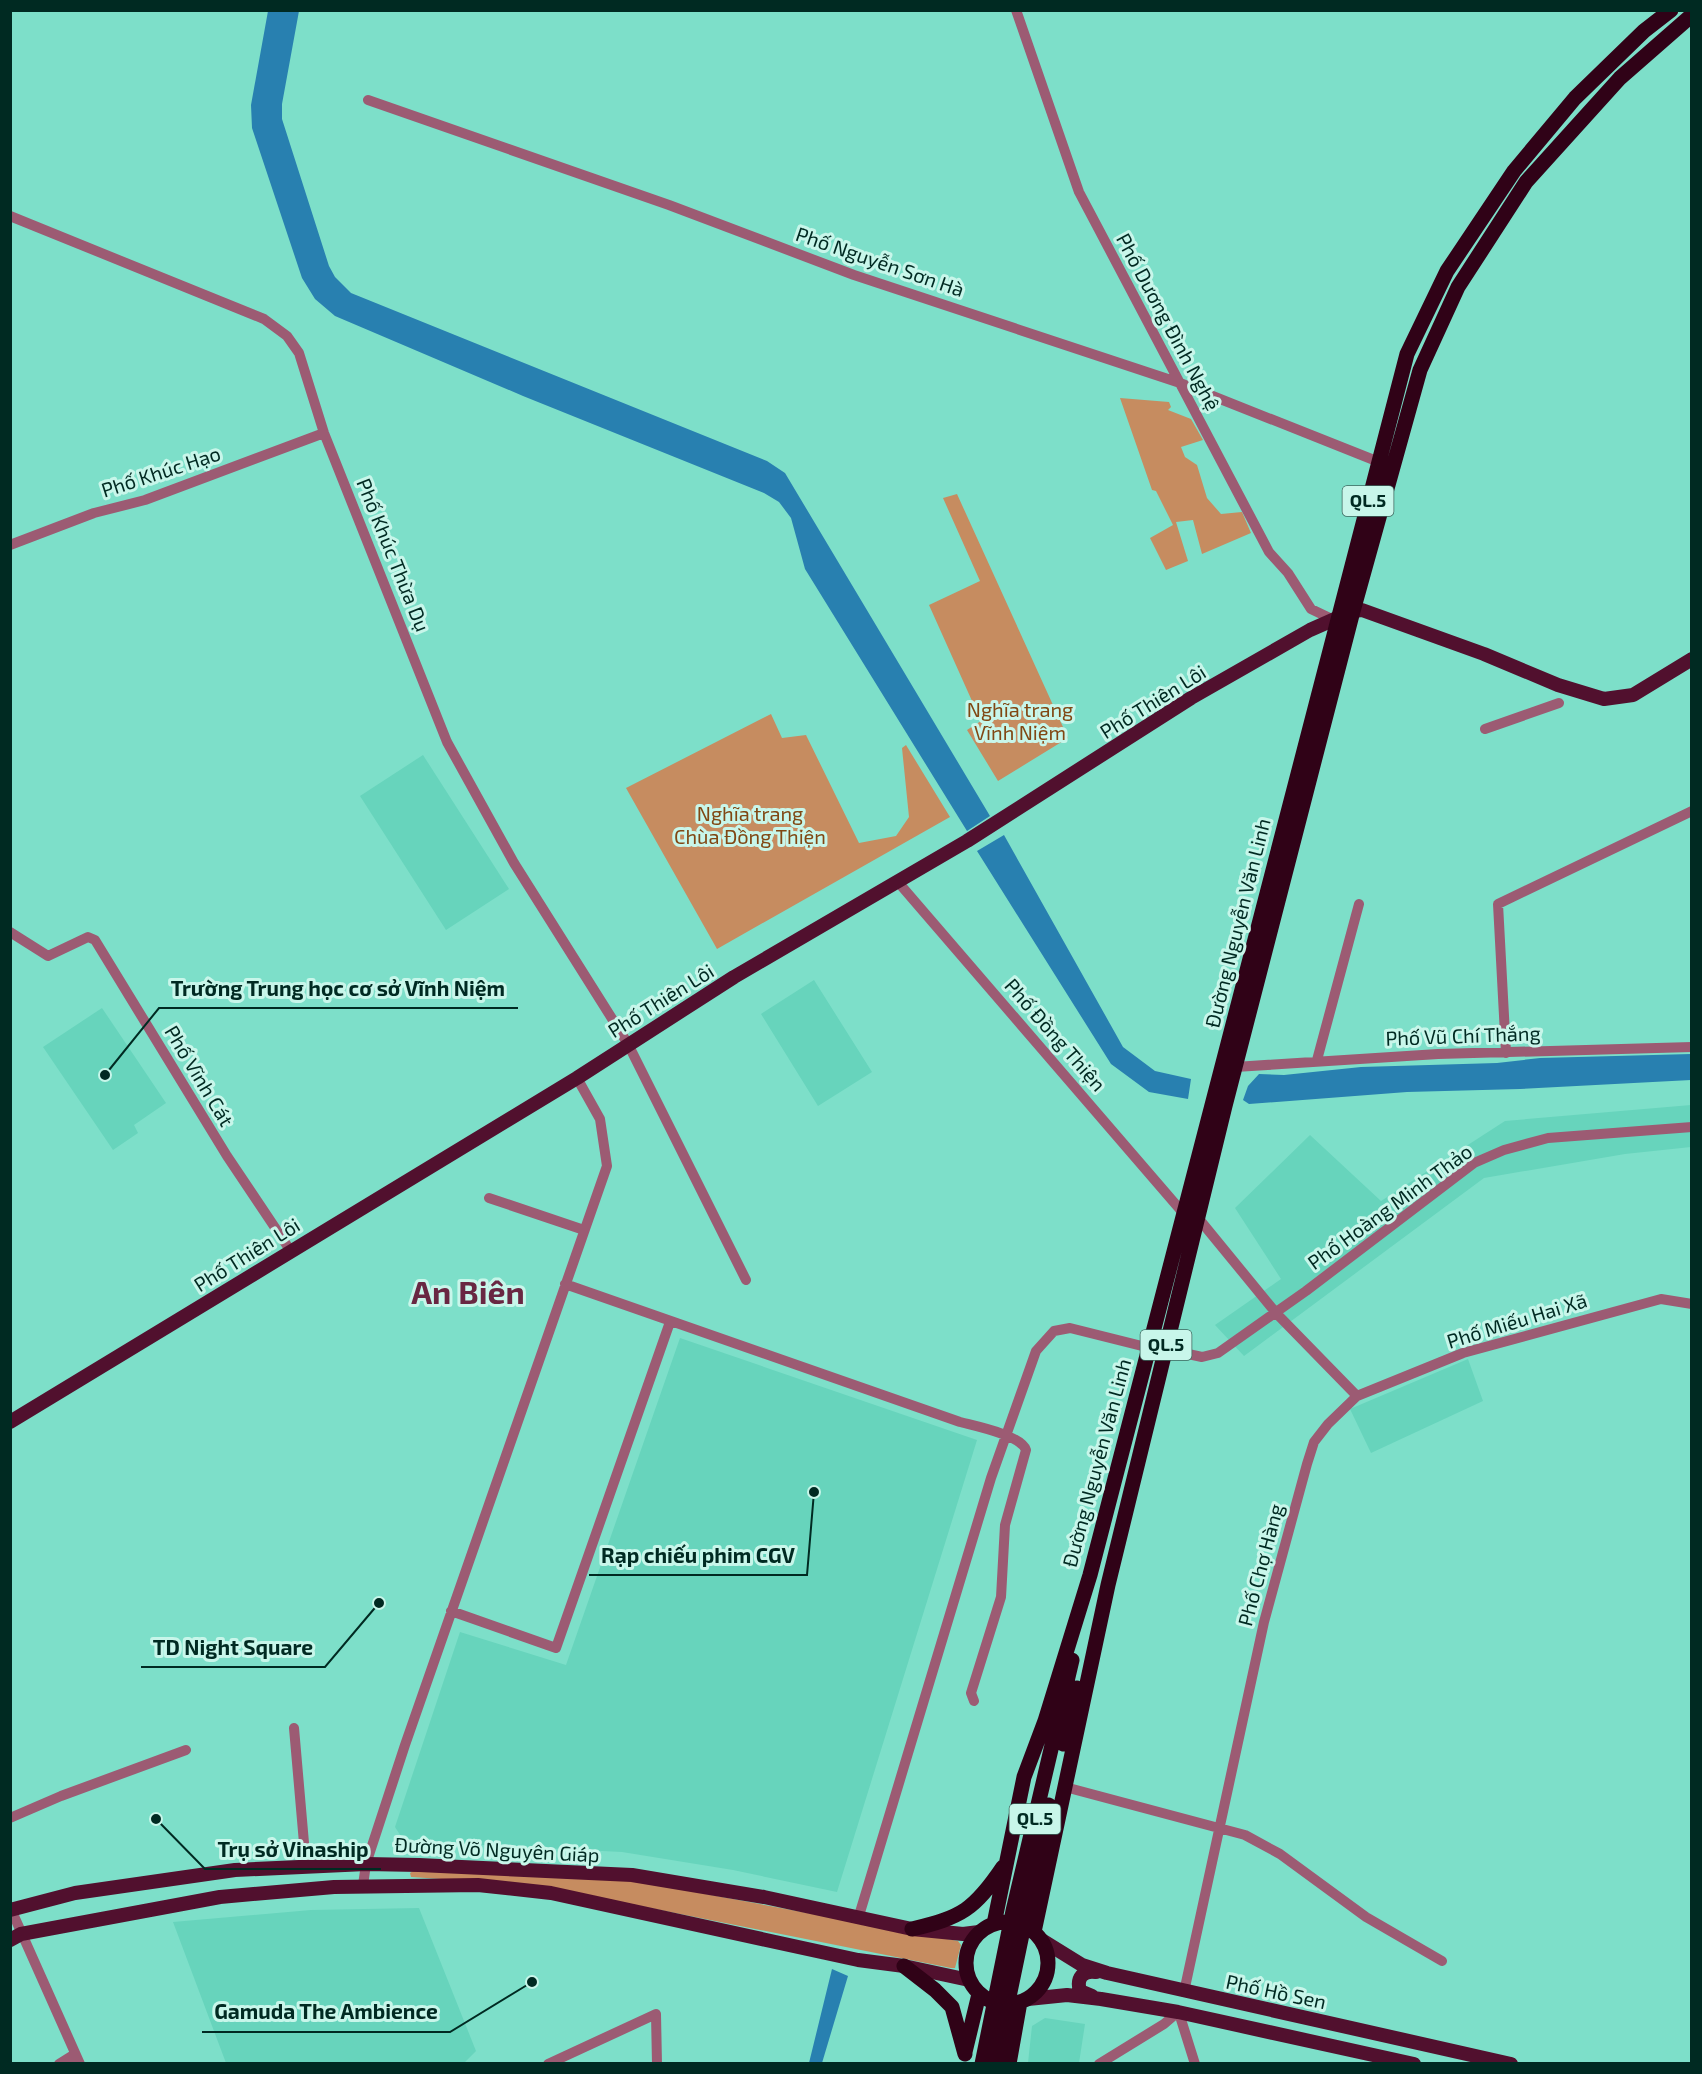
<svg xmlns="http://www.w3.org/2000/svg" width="1702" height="2074" font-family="'Exo 2',sans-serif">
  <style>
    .built { fill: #67d4bc }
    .green { fill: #c68c60 }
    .water { fill: #2880b0 }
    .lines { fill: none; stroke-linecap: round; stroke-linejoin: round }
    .minor { stroke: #9c5b73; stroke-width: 10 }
    .major { stroke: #51102e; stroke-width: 14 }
    .highway { stroke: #300217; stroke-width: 15 }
    .labels { text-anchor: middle; stroke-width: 6; stroke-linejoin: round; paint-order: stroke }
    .shield { fill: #c8f6ea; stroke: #3c675e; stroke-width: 1.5 }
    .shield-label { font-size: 18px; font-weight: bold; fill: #002a22 }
    .street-label { font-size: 20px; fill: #002a22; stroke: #c8f6ea }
    .park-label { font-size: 20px; fill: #804713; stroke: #c8f6ea }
    .town-label { font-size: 32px; font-weight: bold; fill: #692742; stroke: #c8f6ea }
    .leader { fill: none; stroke: #002a22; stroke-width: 2 }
    .callout-dot { fill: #002a22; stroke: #c8f6ea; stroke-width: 2 }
    .callout-label { font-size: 21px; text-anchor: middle; font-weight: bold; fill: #002a22; stroke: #c8f6ea; stroke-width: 6; stroke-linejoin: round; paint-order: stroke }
  </style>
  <rect width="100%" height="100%" fill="#7ddfc9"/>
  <path class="built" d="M 423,755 L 509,889 L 446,930 L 360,796 Z
    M 814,980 L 872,1072 L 818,1106 L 761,1014 Z
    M 102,1008 L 166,1103 L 134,1125 L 138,1133 L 113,1150 L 43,1047 Z
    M 1691,1105 L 1691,1147 L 1625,1154 L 1484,1178 L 1244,1356 L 1215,1325 L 1281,1279 L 1235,1208 L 1310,1135 L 1381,1201 L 1505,1121 Z
    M 680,1338 L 977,1440 L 837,1892 L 733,1870 L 622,1852 L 404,1841 L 395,1827 L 460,1632 L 566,1665 Z
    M 1468,1359 L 1483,1401 L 1371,1453 L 1350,1409 Z
    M 419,1908 L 476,2051 L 464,2063 L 226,2063 L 173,1922 L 311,1910 Z
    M 1045,2018 L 1085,2024 L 1079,2063 L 1028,2063 L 1032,2026 Z"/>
  <path class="green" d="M 1120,398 L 1169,402 L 1171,407 L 1168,410 L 1191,419 L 1203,440 L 1181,447 L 1185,457 L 1197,465 L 1207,498 L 1221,514 L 1242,512 L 1251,533 L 1202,554 L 1193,520 L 1176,522 L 1188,561 L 1166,570 L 1150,538 L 1173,525 L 1156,491 L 1152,490 Z
    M 957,494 L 1068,738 L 998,781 L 967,730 L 981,721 L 929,605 L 980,581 L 943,498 Z
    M 771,714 L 782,738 L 806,735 L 859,843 L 896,836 L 909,817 L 902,748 L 906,745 L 950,817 L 717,949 L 626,788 Z
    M 413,1871 L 620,1878 L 958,1941 L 961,1945 L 955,1968 L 951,1968 L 535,1885 L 411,1877 L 410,1873 Z"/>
  <path class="water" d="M 268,11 L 299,11 L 282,104 L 282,119 L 329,266 L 335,277 L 351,293 L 767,461 L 785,473 L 990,816 L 967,831 L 805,569 L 791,518 L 779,502 L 764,493 L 523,396 L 335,316 L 315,299 L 302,278 L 252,128 L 251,105 Z
    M 1004,835 L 1123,1047 L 1155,1071 L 1191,1079 L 1188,1099 L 1149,1092 L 1111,1064 L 977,851 Z
    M 1691,1054 L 1691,1080 L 1520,1089 L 1407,1092 L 1249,1104 L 1243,1100 L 1248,1086 L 1259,1074 L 1284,1075 L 1361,1067 L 1497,1063 L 1540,1058 Z
    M 832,1969 L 848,1976 L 822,2063 L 809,2063 Z"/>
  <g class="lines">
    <path class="minor" d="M 1016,10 L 1079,192 L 1097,226 L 1269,552 L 1288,573 L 1311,609 L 1336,621
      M 368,100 L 669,205 L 854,275 L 1180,383 L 1379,462
      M 10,216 L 264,319 L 287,336 L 299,353 L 324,433 L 447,742 L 514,863 L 628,1044 L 746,1280
      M 10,545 L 94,513 L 145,500 L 324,433
      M 1485,729 L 1559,703
      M 898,882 L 1184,1214
      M 10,932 L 48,956 L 88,937 L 95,940 L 227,1156 L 290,1250
      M 1506,1053 L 1498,904 L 1692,811
      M 1317,1060 L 1359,904
      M 1235,1067 L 1438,1054 L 1692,1047
      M 489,1198 L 584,1230
      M 1199,1219 L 1276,1313 L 1357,1396
      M 565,1284 L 960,1422 C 975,1426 1021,1435 1026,1450 L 1005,1525 L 1001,1597 L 971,1693 L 974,1701
      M 1165,1349 L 1202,1357 L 1218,1353 L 1306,1291 L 1474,1163 L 1504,1150 L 1548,1138 L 1692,1127
      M 451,1611 L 556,1648 L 670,1322
      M 294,1728 L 306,1866
      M 1065,1787 L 1245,1835 L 1280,1854 L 1366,1917 L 1442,1961
      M 10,1818 L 61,1796 L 186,1750
      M 363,1885 L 366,1864 L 405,1745 L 607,1166 L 600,1119 L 577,1078
      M 10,1907 L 80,2064
      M 858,1919 L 991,1478 L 1036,1351 L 1054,1331 L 1070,1328 L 1150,1348
      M 1184,1992 L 1264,1622 L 1307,1464 L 1314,1442 L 1328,1424 L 1357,1396 L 1463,1353 L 1661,1299 L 1692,1304
      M 1179,2013 L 1195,2064
      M 59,2064 L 75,2054
      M 548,2064 L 656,2014 L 657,2064
      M 1099,2064 L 1164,2024 L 1178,2012"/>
    <path class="major" d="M 10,1422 L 577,1078 L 734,977 L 967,841 L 1191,698 L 1310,630 L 1353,611 L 1362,610 L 1484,654 L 1558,685 L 1604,699 L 1633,695 L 1692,659
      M 10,1910 L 75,1893 L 235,1870 L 366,1864 L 419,1865 L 632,1875 L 764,1897 L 912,1929 L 963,1934 L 979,1932
      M 1040,1939 L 1082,1965 L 1107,1973 L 1511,2064
      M 10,1940 L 21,1934 L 220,1897 L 334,1887 L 478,1885 L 551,1893 L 858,1960 L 904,1966 L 969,1980
      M 1092,1996 L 1080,1991 C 1076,1978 1083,1970 1096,1972
      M 1028,1999 L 1067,1995 L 1101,1999 L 1178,2012 L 1414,2064"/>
    <path class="highway" d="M 1063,1744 L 1077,1688
      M966 1963a41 41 0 1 1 82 0a41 41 0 1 1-82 0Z
      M 994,1924 L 1024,1777 L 1045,1721 L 1090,1575 L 1407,354 L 1447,271 L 1514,171 L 1575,98 L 1644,31 L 1671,10
      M 912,1929 C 962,1917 974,1910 1003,1867
      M 1034,1932 L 1108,1585 L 1225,1106 L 1353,611 L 1420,370 L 1458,287 L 1526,182 L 1620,78 L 1692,15
      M 904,1966 L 935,1990 L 952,2007 L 965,2054
      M 965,2052 L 979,1994
      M 982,2064 L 1013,1911 L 1072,1660
      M 995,2064 L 1049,1805
      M 1009,2064 L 1020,2002"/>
  </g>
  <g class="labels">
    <g class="shield">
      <rect x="1342.5" y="486" width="51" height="30" rx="4.5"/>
      <rect x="1140.5" y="1330" width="51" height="30" rx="4.5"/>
      <rect x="1009.5" y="1804" width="51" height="30" rx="4.5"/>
    </g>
    <g class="shield-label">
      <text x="1368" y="507">QL.5</text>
      <text x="1166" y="1351">QL.5</text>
      <text x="1035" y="1825">QL.5</text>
    </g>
    <g class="street-label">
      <text transform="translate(880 262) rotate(19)" y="7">Phố Nguyễn Sơn Hà</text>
      <text transform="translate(1168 322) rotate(62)" y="7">Phố Dương Đình Nghệ</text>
      <text transform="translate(161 472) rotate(-18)" y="7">Phố Khúc Hạo</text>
      <text transform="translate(393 555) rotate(68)" y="7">Phố Khúc Thừa Dụ</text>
      <text transform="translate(1153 702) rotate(-32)" y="7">Phố Thiên Lôi</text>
      <text transform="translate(1238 923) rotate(-76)" y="7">Đường Nguyễn Văn Linh</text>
      <text transform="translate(661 1001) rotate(-32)" y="7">Phố Thiên Lôi</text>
      <text transform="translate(1055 1035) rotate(49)" y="7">Phố Đồng Thiện</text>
      <text transform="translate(1463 1036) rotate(-2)" y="7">Phố Vũ Chí Thắng</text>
      <text transform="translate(199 1076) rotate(59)" y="7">Phố Vĩnh Cát</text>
      <text transform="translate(1390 1207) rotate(-36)" y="7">Phố Hoàng Minh Thảo</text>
      <text transform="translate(247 1255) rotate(-32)" y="7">Phố Thiên Lôi</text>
      <text transform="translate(1517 1321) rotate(-17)" y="7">Phố Miếu Hai Xã</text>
      <text transform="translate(1097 1463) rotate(-75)" y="7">Đường Nguyễn Văn Linh</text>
      <text transform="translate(1261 1565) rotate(-75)" y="7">Phố Chợ Hàng</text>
      <text transform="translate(497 1850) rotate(3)" y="7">Đường Võ Nguyên Giáp</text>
      <text transform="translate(1276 1992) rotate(12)" y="7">Phố Hồ Sen</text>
    </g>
    <g class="park-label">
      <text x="1020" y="717">Nghĩa trang<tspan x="1020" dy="23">Vĩnh Niệm</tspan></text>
      <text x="750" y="821">Nghĩa trang<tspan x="750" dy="23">Chùa Đồng Thiện</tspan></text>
    </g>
    <g class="town-label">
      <text x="468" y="1304">An Biên</text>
    </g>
  </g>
  <path class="leader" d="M105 1075L159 1008H518M814 1492L807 1575H589M379 1603L325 1667H141M156 1819L205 1869H381M532 1982L450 2032H202"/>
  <g class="callout-dot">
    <circle cx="105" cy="1075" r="6"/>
    <circle cx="814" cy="1492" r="6"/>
    <circle cx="379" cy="1603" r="6"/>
    <circle cx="156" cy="1819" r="6"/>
    <circle cx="532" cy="1982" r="6"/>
  </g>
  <g class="callout-label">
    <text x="338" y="996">Trường Trung học cơ sở Vĩnh Niệm</text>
    <text x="698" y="1563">Rạp chiếu phim CGV</text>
    <text x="233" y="1655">TD Night Square</text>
    <text x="293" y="1857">Trụ sở Vinaship</text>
    <text x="326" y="2019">Gamuda The Ambience</text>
  </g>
  <rect width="1702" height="2074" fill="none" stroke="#002a22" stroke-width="24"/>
</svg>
